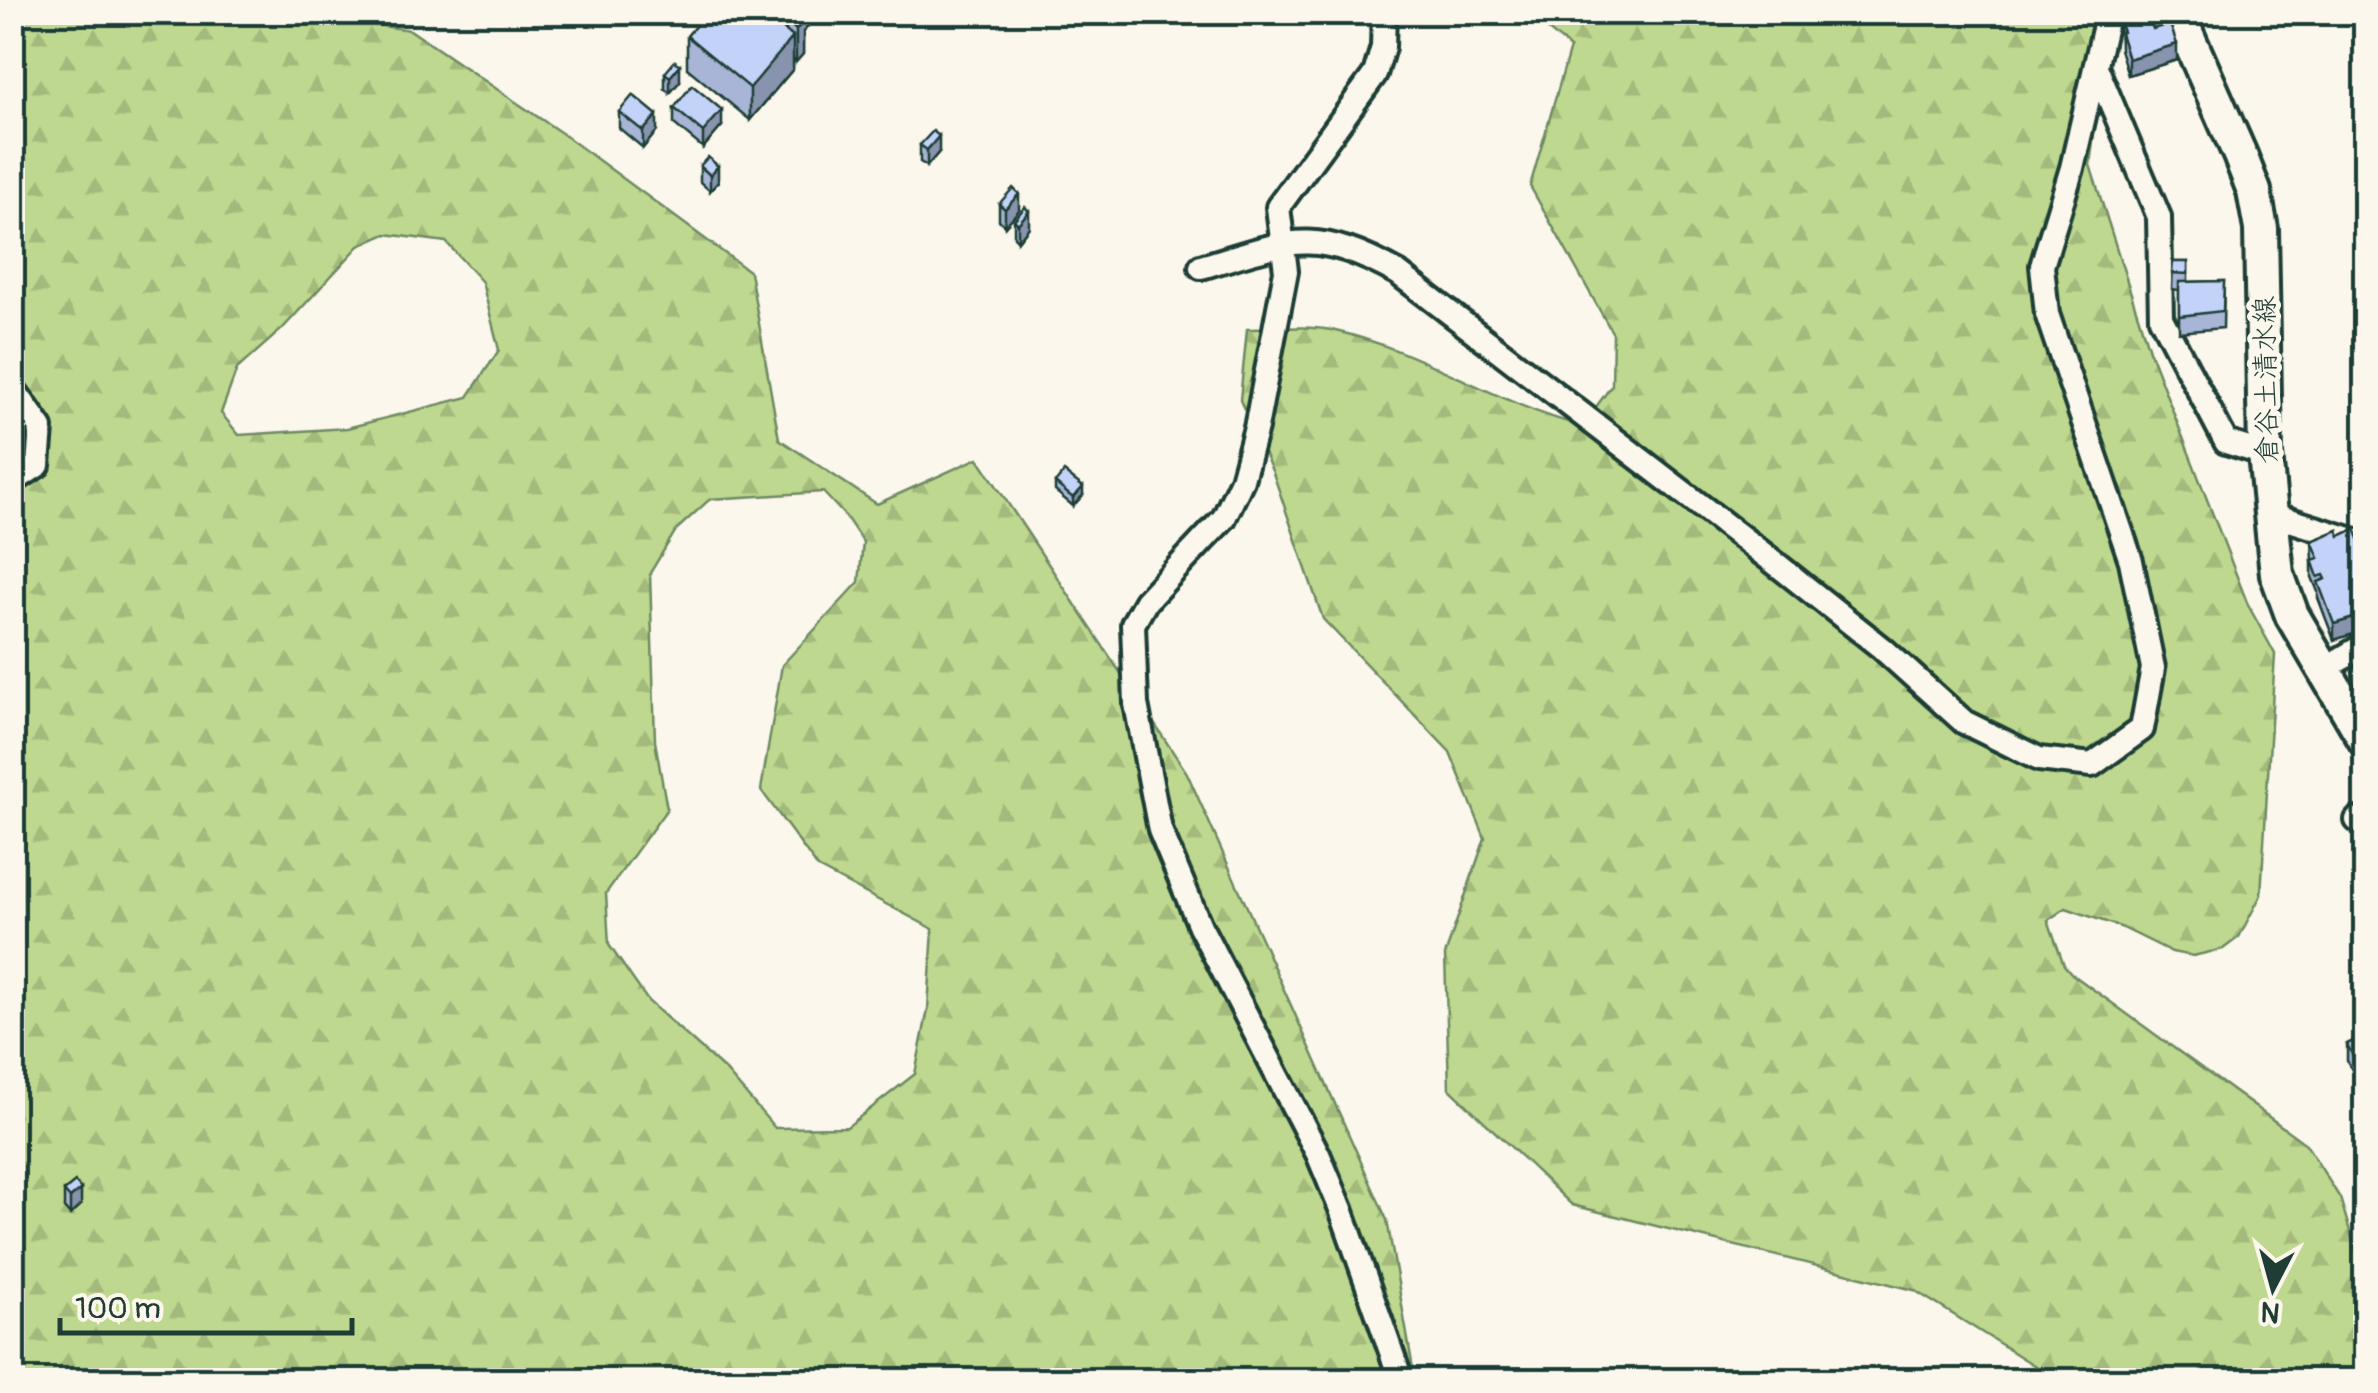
<svg xmlns="http://www.w3.org/2000/svg" width="2378" height="1393" font-family="Pangolin,'Klee One',sans-serif">
  <style>
    .forest { fill: url(#forest-firs); stroke: #6e8a62; stroke-width: 2.5; fill-rule: evenodd }
    .lines { fill: none; stroke-linecap: round; stroke-linejoin: round }
    .street-casing { stroke: #1f3d34; stroke-width: 30 }
    .secondary-casing { stroke: #1f3d34; stroke-width: 40 }
    .street { stroke: #fbf7ec; stroke-width: 22 }
    .secondary { stroke: #fbf7ec; stroke-width: 32 }
    .wall { fill: #a8b5d6; stroke: #1f3d34; stroke-width: 2.5 }
    .shaded-wall { fill: #8893ae; stroke: #1f3d34; stroke-width: 2.5 }
    .building { fill: #c3d2f9; stroke: #1f3d34; stroke-width: 2.5 }
    .labels { text-anchor: middle; stroke-width: 10; stroke-linejoin: round; paint-order: stroke }
    .street-label { font-size: 28px; fill: #1f3d34; stroke: #fbf7ec }
  </style>
  <defs>
    <pattern id="forest-firs" width="22" height="20" patternUnits="userSpaceOnUse" patternTransform="scale(2.5)"><rect width="22" height="20" fill="#bed88f"/><path d="M5 1l3.5 6h-7zM16 11l3.5 6h-7z" fill="#a3ba7c"/></pattern>
  </defs>
  <rect width="100%" height="100%" fill="#fbf7ec"/>
  <filter id="ink" filterUnits="userSpaceOnUse"><feTurbulence type="fractalNoise" baseFrequency=".01" numOctaves="2"/><feDisplacementMap in="SourceGraphic" scale="20" xChannelSelector="R" yChannelSelector="G"/><feConvolveMatrix kernelMatrix="1 2 1 2 8 2 1 2 1" color-interpolation-filters="sRGB"/></filter>
  <g filter="url(#ink)">
    <path class="forest" d="M 12,13 L 294,13 L 410,30 L 563,134 L 750,272 L 779,439 L 877,504 L 978,458 L 1187,773 L 1387,1220 L 1415,1380 L 13,1380 ZM 386,234 L 446,242 L 482,282 L 499,350 L 468,397 L 347,428 L 239,435 L 221,413 L 237,369 L 282,329 L 359,246 ZM 823,492 L 846,517 L 863,542 L 859,582 L 782,665 L 761,790 L 818,868 L 933,929 L 928,1009 L 915,1074 L 847,1127 L 775,1128 L 726,1071 L 648,1001 L 609,945 L 606,893 L 667,809 L 655,741 L 650,573 L 676,530 L 710,499 Z
      M 1528,13 L 2109,13 L 2090,165 L 2149,350 L 2248,605 L 2275,654 L 2261,895 L 2239,937 L 2223,949 L 2193,956 L 2172,952 L 2123,928 L 2066,908 L 2048,920 L 2064,965 L 2072,974 L 2306,1144 L 2340,1198 L 2365,1281 L 2365,1380 L 2043,1380 L 2037,1367 L 1914,1290 L 1572,1205 L 1449,1088 L 1445,955 L 1485,838 L 1450,752 L 1323,619 L 1273,473 L 1240,400 L 1247,329 C 1273,329 1305,325 1331,330 C 1420,349 1495,404 1582,426 L 1612,385 L 1613,334 L 1530,186 L 1570,48 Z"/>
    <g class="lines">
      <defs>
        <path id="street" d="M 1384,12 L 1383,47 L 1375,74 L 1278,207 L 1286,271 L 1256,428 L 1242,480 L 1224,518 L 1146,601 L 1133,624 L 1136,704 L 1160,830 L 1200,926 L 1318,1154 L 1341,1209 L 1401,1380
          M 2096,67 L 2159,217 L 2161,318 L 2226,442 L 2265,454
          M 1201,267 C 1289,241 1312,226 1398,273 L 1775,563 L 1882,648 L 1964,722 L 2039,759 L 2092,765 L 2142,729 L 2153,668 L 2131,561 L 2047,314 L 2042,266 L 2072,168 L 2108,12
          M 12,394 L 17,394 L 41,428 L 38,465 L 12,482
          M 2268,513 L 2359,542 L 2366,551
          M 2324,669 L 2366,644
          M 2357,820 L 2366,820"/>
        <path id="secondary" d="M 2177,12 L 2240,155 L 2254,191 L 2261,229 L 2265,454 L 2277,574 L 2292,615 L 2366,741"/>
      </defs>
      <use href="#street" class="street-casing"/>
      <use href="#secondary" class="secondary-casing"/>
      <use href="#street" class="street"/>
      <use href="#secondary" class="secondary"/>
    </g>
    <path class="wall" d="M 707,12 L 820,12 L 803,32 L 803,54 L 796,62 L 793,59 L 793,69 L 750,120 L 687,68 L 687,36 Z
      M 2122,12 L 2153,29 L 2177,60 L 2128,75 L 2120,49 L 2119,21 L 2122,20 Z
      M 665,73 L 680,81 L 670,93 L 665,89 Z
      M 674,108 L 722,126 L 703,148 L 674,124 Z
      M 619,112 L 657,131 L 643,148 L 619,128 Z
      M 920,145 L 939,152 L 927,166 L 920,162 Z
      M 700,166 L 718,182 L 710,191 L 700,182 Z
      M 999,204 L 1019,210 L 1005,226 L 999,220 Z
      M 1014,220 L 1029,227 L 1018,241 L 1014,237 Z
      M 2173,262 L 2188,262 L 2188,282 L 2224,281 L 2223,328 L 2179,332 L 2179,290 L 2172,289 Z
      M 1055,483 L 1083,495 L 1073,506 L 1055,491 Z
      M 2338,530 L 2334,640 L 2318,598 L 2318,592 L 2312,577 L 2312,560 L 2313,560 L 2312,541 Z
      M 2366,1035 L 2366,1102 L 2354,1079 L 2354,1073 L 2347,1061 L 2347,1044 Z
      M 64,1191 L 81,1205 L 70,1215 L 64,1208 Z"/>
    <path class="shaded-wall" d="M 793,12 L 820,12 L 803,32 L 803,54 L 796,62 L 796,30 Z
      M 786,21 L 786,45 L 793,37 L 793,69 L 750,120 L 750,88 L 781,27 Z
      M 2177,44 L 2177,60 L 2128,75 L 2128,59 Z
      M 680,65 L 680,81 L 670,93 L 670,77 Z
      M 722,110 L 722,126 L 703,148 L 703,132 Z
      M 657,115 L 657,131 L 643,148 L 643,131 Z
      M 939,136 L 939,152 L 927,166 L 927,150 Z
      M 718,166 L 718,182 L 710,191 L 710,175 Z
      M 1019,194 L 1019,210 L 1005,226 L 1005,209 Z
      M 1029,211 L 1029,227 L 1018,241 L 1018,224 Z
      M 1083,487 L 1083,495 L 1073,506 L 1073,498 Z
      M 2366,614 L 2366,630 L 2334,640 L 2334,624 Z
      M 81,1189 L 81,1205 L 70,1215 L 70,1198 Z"/>
    <path class="building" d="M 707,12 L 793,12 L 803,22 L 796,30 L 786,21 L 781,27 L 793,37 L 750,88 L 687,36 Z
      M 2123,12 L 2148,12 L 2153,29 L 2170,24 L 2177,44 L 2128,59 L 2120,33 L 2123,32 L 2119,21 L 2123,19 Z
      M 675,61 L 680,65 L 670,77 L 665,73 Z
      M 692,85 L 722,110 L 703,132 L 674,108 Z
      M 633,95 L 657,115 L 643,131 L 619,112 Z
      M 933,131 L 939,136 L 927,150 L 920,145 Z
      M 708,157 L 718,166 L 710,175 L 700,166 Z
      M 1013,188 L 1019,194 L 1005,209 L 999,204 Z
      M 1025,207 L 1029,211 L 1018,224 L 1014,220 Z
      M 2173,262 L 2188,262 L 2188,274 L 2172,273 Z
      M 2224,281 L 2223,311 L 2179,316 L 2179,282 Z
      M 1064,472 L 1083,487 L 1073,498 L 1055,483 Z
      M 2355,529 L 2366,555 L 2366,614 L 2334,624 L 2318,582 L 2326,579 L 2324,575 L 2318,577 L 2312,560 L 2319,558 L 2312,541 L 2338,530 L 2340,536 Z
      M 2366,1035 L 2366,1086 L 2354,1063 L 2362,1059 L 2360,1055 L 2354,1058 L 2347,1044 Z
      M 75,1182 L 81,1189 L 70,1198 L 64,1191 Z"/>
  </g>
  <g class="labels">
    <g class="street-label">
      <text transform="translate(2265 380) rotate(-91)" y="10">倉谷土清水線</text>
    </g>
  </g>
  <rect width="2378" height="1393" fill="none" stroke="#fbf7ec" stroke-width="50"/>
  <rect x="25" y="25" width="2328" height="1343" fill="none" stroke="#1f3d34" stroke-width="4" filter="url(#ink)"/>
  <g transform="translate(2273 1288) rotate(186)" stroke="#fbf7ec" stroke-width="8" paint-order="stroke">
  <path d="M0-8L18 38L0 25L-18 38Z" fill="#1f3d34"/>
  <text y="-15" font-size="28" font-weight="bold" text-anchor="middle" fill="#1f3d34">N</text>
  </g>
  <path d="M60 1318v15h292v-15" fill="none" stroke="#1f3d34" stroke-width="5"/>
  <text x="75" y="1318" font-size="30" fill="#1f3d34" stroke="#fbf7ec" stroke-width="8" paint-order="stroke">100 m</text>
</svg>
